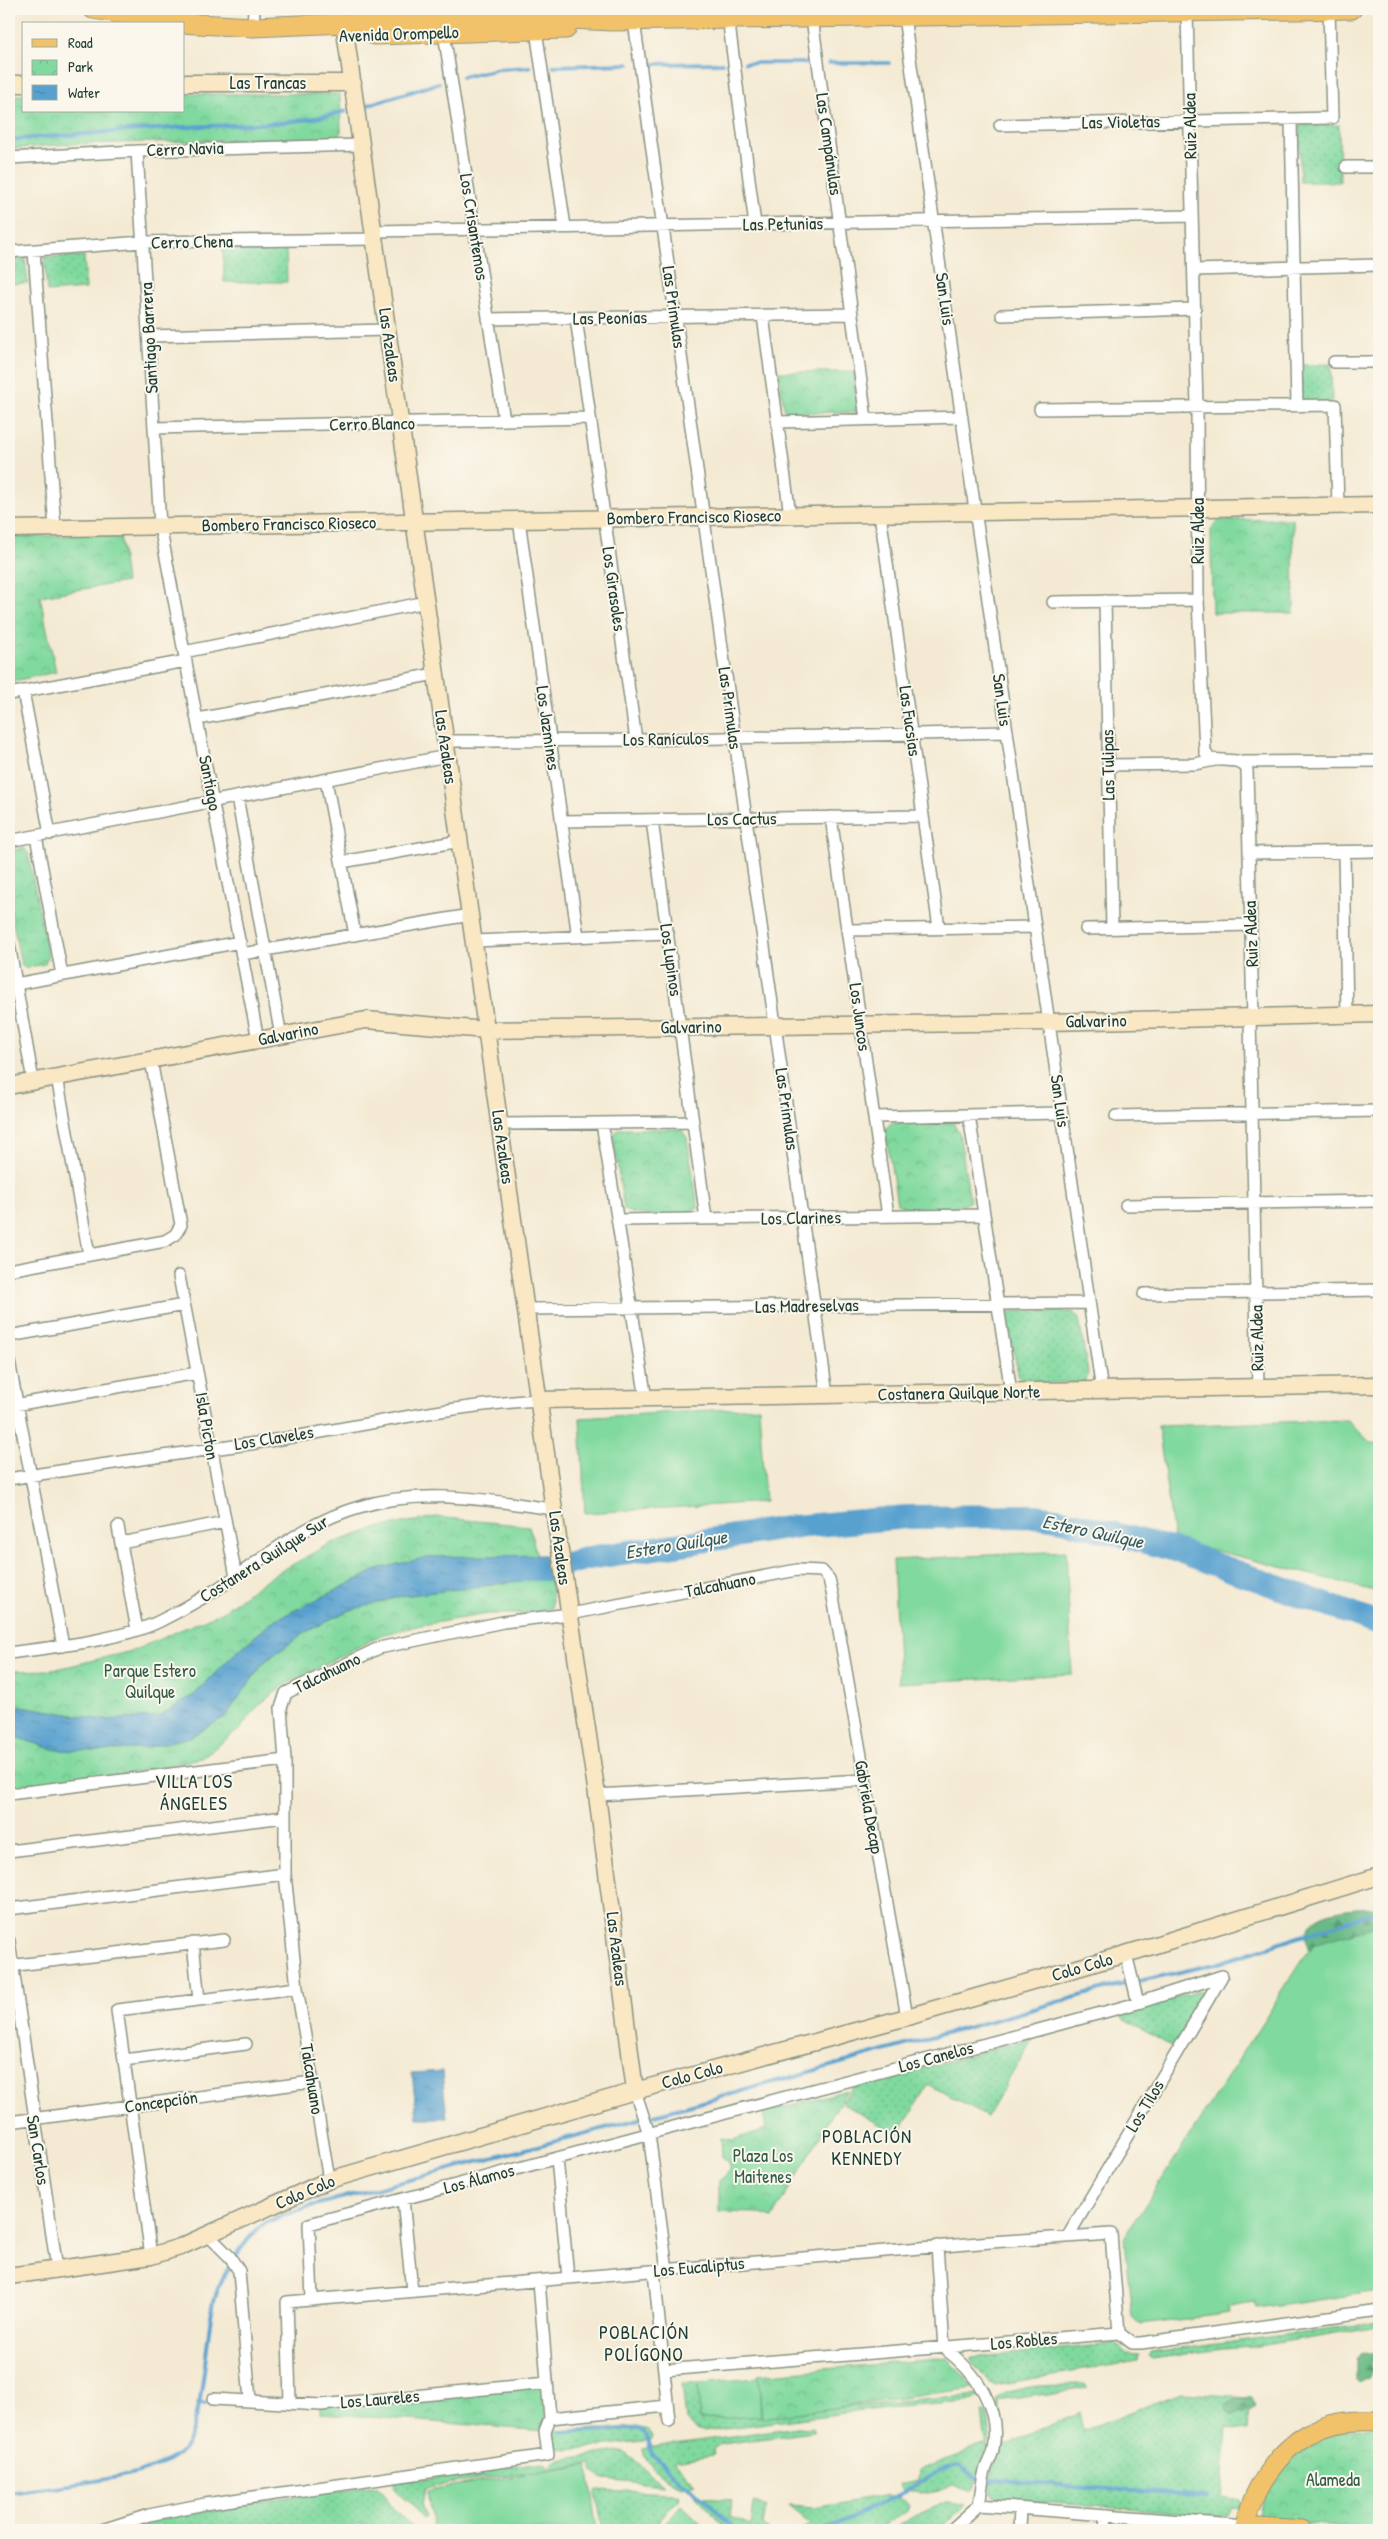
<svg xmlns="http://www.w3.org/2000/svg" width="1388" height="2539" font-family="'Patrick Hand',sans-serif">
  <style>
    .grass { fill: url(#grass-dots); stroke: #508b69 }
    .forest { fill: url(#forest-firs); stroke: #447b5c }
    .park { fill: url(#park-crowns); stroke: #508b69 }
    .garden { fill: #80d99e; stroke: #508b69 }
    .water { fill: url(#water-ripples); stroke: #3c6f82 }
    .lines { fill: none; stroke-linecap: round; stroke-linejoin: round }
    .stream { stroke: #58a1cf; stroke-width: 4 }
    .river { stroke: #58a1cf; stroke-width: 24 }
    .street-casing { stroke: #8a9484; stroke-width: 14 }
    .secondary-casing { stroke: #8a9484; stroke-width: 19 }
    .primary-casing { stroke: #8a9484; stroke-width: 21 }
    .street { stroke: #fff; stroke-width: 11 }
    .secondary { stroke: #fae7c3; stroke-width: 16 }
    .primary { stroke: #f2c26a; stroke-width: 19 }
    .labels { text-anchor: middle; stroke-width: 4; stroke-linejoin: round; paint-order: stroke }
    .street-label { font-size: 18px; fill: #1f3d34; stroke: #fbf7ec }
    .park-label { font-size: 18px; fill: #325c49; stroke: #fbf7ec }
    .water-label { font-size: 19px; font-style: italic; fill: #305b62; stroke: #fbf7ec }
    .neighbourhood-label { font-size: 19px; letter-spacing: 1px; fill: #1f3d34; stroke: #fbf7ec }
  </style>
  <defs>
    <pattern id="grass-dots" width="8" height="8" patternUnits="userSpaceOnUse" patternTransform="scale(1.25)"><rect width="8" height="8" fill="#80d99e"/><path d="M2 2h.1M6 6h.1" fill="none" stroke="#6ebb89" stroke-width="1.8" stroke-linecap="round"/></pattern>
    <pattern id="forest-firs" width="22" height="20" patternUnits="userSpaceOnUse" patternTransform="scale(1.25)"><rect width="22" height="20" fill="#68b985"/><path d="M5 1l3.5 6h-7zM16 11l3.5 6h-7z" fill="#55986e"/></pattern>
    <pattern id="park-crowns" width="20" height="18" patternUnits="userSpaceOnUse" patternTransform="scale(1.25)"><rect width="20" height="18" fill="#80d99e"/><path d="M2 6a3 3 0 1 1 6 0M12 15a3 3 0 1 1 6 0" fill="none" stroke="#6ebb89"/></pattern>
    <pattern id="water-ripples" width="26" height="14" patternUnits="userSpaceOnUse" patternTransform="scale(1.25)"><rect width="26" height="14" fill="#58a1cf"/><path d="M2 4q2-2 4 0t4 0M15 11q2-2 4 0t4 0" fill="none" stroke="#4884a9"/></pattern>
  </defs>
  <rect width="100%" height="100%" fill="#fbf7ec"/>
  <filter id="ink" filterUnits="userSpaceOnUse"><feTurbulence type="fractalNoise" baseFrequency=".02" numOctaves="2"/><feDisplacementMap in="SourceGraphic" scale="10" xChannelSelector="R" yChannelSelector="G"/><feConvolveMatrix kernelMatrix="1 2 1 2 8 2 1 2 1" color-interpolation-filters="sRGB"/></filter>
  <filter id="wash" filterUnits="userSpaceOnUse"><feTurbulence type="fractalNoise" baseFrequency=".0096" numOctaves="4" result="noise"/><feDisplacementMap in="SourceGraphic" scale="20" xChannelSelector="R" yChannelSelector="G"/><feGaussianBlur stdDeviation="1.12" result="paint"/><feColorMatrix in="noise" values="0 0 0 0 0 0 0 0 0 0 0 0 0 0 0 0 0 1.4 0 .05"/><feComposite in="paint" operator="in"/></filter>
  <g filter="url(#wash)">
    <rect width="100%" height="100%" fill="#f4ead3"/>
    <path class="grass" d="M 1299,125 L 1339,125 L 1340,182 L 1300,182 Z
      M 286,247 L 287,282 L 224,282 L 223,248 Z
      M 84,256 L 86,289 L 47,292 L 44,257 Z
      M 25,258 L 28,283 L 9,284 L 9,260 Z
      M 1331,364 L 1332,402 L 1301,403 L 1300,365 Z
      M 1014,1311 L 1073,1312 L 1079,1319 L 1088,1373 L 1085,1382 L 1033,1383 L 1019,1378 L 1006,1315 Z
      M 1216,1986 L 1178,2050 L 1120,2017 L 1122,2014 Z
      M 1033,2038 L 987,2117 L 928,2084 L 898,2135 L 842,2103 L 851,2088 Z
      M 1379,2322 L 1379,2326 L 1253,2347 L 1222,2349 L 1153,2359 L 1149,2356 L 1151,2353 Z
      M 1111,2344 L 1116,2344 L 1127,2354 L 1139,2355 L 1138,2361 L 994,2385 L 988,2382 L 971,2360 L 971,2358 Z
      M 682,2383 L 698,2383 L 701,2420 L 978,2395 L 980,2398 L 967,2402 L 886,2408 L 702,2431 L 695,2429 L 686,2421 Z
      M 1086,2385 L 1088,2388 L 999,2401 L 1005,2446 L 1079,2412 L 1083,2430 L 1181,2393 L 1251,2397 L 1248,2430 L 1227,2428 L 1221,2497 L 1241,2500 L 1240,2508 L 1232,2507 L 1228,2515 L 1224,2517 L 995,2498 C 980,2480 998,2465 1001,2446 C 1003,2431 994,2414 998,2399 C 1016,2382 1062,2386 1086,2385 Z
      M 982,2413 L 987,2414 L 991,2431 L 987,2449 L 974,2489 L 969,2491 L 952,2485 L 945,2489 L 922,2493 L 903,2491 L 899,2485 L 918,2481 L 919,2470 L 986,2444 Z
      M 638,2427 L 649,2430 L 652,2438 L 651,2440 L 566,2450 L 557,2448 L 550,2438 L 551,2431 Z
      M 797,2427 L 813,2428 L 813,2432 L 722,2444 L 713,2450 L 714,2455 L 674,2461 L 695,2484 C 692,2485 687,2486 683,2486 C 670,2485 643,2463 643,2449 L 646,2448 Z
      M 619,2451 L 623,2451 L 663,2485 L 604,2479 L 593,2472 L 591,2464 L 426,2487 L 423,2506 L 426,2516 L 423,2518 C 418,2514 416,2509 412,2505 C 403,2497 395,2495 394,2482 L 543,2462 L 550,2467 L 556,2461 L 564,2459 Z
      M 371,2486 C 385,2488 387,2502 396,2511 C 402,2518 410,2524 417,2530 L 377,2530 L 369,2525 L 358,2525 L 344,2530 L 116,2530 L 153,2519 L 216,2510 L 236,2504 Z
      M 597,2490 L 673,2493 L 678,2495 L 680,2500 L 669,2508 L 652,2530 L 604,2530 L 600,2508 L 595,2495 Z
      M 695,2495 L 732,2500 L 730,2517 L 751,2525 L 754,2502 L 766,2508 L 763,2525 L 769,2530 L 729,2530 Z
      M 889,2495 L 905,2500 L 909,2505 L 907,2510 L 878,2530 L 803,2530 L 809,2523 L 788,2506 L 813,2508 Z
      M 947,2502 L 966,2504 L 937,2530 L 893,2530 L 914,2516 Z"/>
    <path class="forest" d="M 1379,1907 L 1379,1956 L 1310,1954 C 1308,1947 1304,1938 1307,1931 C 1314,1908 1361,1907 1379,1907 Z
      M 1364,2352 L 1374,2354 L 1375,2357 L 1370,2363 L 1372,2370 L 1369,2379 L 1359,2384 L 1356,2381 L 1356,2359 L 1360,2353 Z
      M 1237,2397 L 1252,2397 L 1256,2406 L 1246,2412 L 1241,2410 L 1232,2415 L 1225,2408 L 1227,2403 Z"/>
    <path class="park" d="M 184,94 L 340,94 L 341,131 L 337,138 L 71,144 L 9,149 L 9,95 L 24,95 L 24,111 L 184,111 Z
      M 778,372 L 853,372 L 858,412 L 785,413 Z
      M 1293,519 L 1294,613 L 1212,613 L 1211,529 L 1219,520 Z
      M 120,534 L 126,582 L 40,596 L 56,672 L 9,682 L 9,537 Z
      M 24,848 L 28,853 L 48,956 L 45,964 L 25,968 L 21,965 L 9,901 L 9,851 Z
      M 891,1123 L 953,1123 L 959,1132 L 970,1201 C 958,1211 911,1212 897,1204 L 885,1129 Z
      M 619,1129 L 681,1129 L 687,1138 L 698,1207 C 686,1218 639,1218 624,1210 L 613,1135 Z
      M 436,1517 L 529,1526 L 537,1556 L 491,1557 L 381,1568 L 273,1621 L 231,1657 L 194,1695 L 159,1717 L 103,1720 L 9,1704 L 9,1671 L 53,1670 L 132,1651 L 222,1612 L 267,1579 L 329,1544 L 381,1527 Z
      M 551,1577 L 552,1608 L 524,1614 L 488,1614 L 421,1625 L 381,1635 L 283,1686 L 259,1705 L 240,1729 L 201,1758 L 127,1774 L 9,1788 L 9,1735 L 57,1750 L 102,1751 L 145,1748 L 225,1717 L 264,1662 L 306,1632 L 347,1611 L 402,1596 Z
      M 847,2090 L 772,2218 L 758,2213 L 719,2212 L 719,2181 L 729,2170 L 728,2160 L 722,2157 L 721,2138 L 733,2140 L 766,2129 L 763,2113 Z
      M 948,2358 L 973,2388 L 762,2418 L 758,2375 Z
      M 547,2383 L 545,2431 L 321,2413 L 321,2405 Z
      M 1379,2426 L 1379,2529 L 1256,2520 L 1266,2491 L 1280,2466 L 1317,2435 Z"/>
    <path class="garden" d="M 759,1407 L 765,1502 L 585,1513 L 580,1418 Z
      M 1347,1420 L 1371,1443 L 1379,1444 L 1379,1592 L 1174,1540 L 1158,1426 Z
      M 1066,1551 L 1072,1674 L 899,1683 L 893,1560 Z
      M 1379,1925 L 1379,2291 L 1257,2309 L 1255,2303 L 1230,2307 L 1231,2313 L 1141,2325 L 1132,2317 L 1124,2238 L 1313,1944 Z
      M 759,2378 L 761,2416 L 700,2420 L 698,2383 Z
      M 588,2465 L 598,2530 L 434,2530 L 428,2490 Z
      M 682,2505 L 708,2530 L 658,2530 Z"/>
    <path class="water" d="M 544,1555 L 551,1577 L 402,1596 L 347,1611 L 306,1632 L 264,1662 L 225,1717 L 190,1737 L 145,1748 L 102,1751 L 57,1750 L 9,1735 L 9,1704 L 103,1720 L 159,1717 L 194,1695 L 231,1657 L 273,1621 L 381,1568 L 428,1557 Z
      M 442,2071 L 447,2118 L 417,2118 L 412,2073 Z"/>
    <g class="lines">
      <path class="stream" d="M 745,63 L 806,63
        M 829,63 L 889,63
        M 650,64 L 722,63
        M 553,66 L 629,64
        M 462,77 L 498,69 L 530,67
        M 368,105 L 439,83
        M 9,140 C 73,134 138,130 203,126 C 253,124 296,125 346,111
        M 198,2403 L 206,2404
        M 562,2432 L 639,2429 L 644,2432 L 652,2454 L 670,2473 L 711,2504 L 735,2530
        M 9,2493 C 47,2487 147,2479 175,2457 C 207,2434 203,2338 215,2298 C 221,2276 242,2244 259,2228 C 267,2219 299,2211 311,2206 L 692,2105 L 1112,1987 L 1216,1964 L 1379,1911
        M 825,2530 L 909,2490 L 940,2470 L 958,2465 L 977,2478 L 1207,2497"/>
      <path class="river" d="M 518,1569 L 547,1569 L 589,1558 L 793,1527 L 907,1517 L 1037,1516 L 1063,1520 L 1179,1551 L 1379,1624"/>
    </g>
  </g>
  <g filter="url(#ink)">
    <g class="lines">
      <defs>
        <path id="street" d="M 727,9 L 755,225
          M 903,10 L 1102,1391
          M 1187,12 L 1197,407 L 1198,600 L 1205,751 L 1209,759 L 1237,761 L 1245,766 L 1247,770 L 1253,1018
          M 812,18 L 866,419
          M 634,21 L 827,1395
          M 253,27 L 254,9
          M 536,30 L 565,227
          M 444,33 L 504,420
          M 1291,119 L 1297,406
          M 1000,125 L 1332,118 L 1329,9
          M 137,151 L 160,526 L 258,1040
          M 9,158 L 137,151 L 362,145
          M 1346,167 L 1379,167
          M 373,231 L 1192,216
          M 34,251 L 55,528
          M 9,252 L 143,242 L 375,239
          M 1194,270 L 1379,265
          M 1002,315 L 1195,309
          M 763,316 L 790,515
          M 576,318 L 636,740
          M 488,319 L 852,314
          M 148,336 L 387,330
          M 1334,362 L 1379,362
          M 1040,409 L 1335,405 L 1338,506
          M 778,422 L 962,417
          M 154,428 L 590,418
          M 880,514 L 939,928
          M 519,520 L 578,937
          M 1105,601 L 1112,928
          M 1053,602 L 1198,600
          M 184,652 L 426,602
          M 23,691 L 50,834
          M 9,694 L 186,661
          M 198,719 L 435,674
          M 446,741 L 636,740 L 1007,732
          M 1242,762 L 1379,761
          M 1108,765 L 1195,764 L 1215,760
          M 326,780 L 355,935
          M 237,797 L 281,1036
          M 831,817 L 888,1216
          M 652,820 L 706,1219
          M 561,821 L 923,816
          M 36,836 L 62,975
          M 9,841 L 447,756
          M 1344,852 L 1347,1015
          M 1249,853 L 1379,851
          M 342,862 L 460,841
          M 1086,929 L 1251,925
          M 848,930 L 1035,927
          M 474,941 L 668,933
          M 9,944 L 33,1081
          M 242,954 L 470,915
          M 16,984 L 240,942
          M 1250,1018 L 1258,1388
          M 57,1077 L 89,1255
          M 969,1115 L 1011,1392
          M 1116,1116 L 1379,1111
          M 874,1117 L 1062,1113
          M 602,1123 L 646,1399
          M 500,1124 L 693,1122
          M 1126,1205 L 1379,1201
          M 618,1220 L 984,1215
          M 9,1270 L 165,1241 L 175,1235 L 181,1225 L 151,1060
          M 179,1276 L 236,1577
          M 1144,1294 L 1379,1290
          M 526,1309 L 1089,1303
          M 9,1336 L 184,1305
          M 9,1361 L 63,1646
          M 9,1406 L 197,1373
          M 9,1479 C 89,1466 169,1455 249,1444 C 346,1430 441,1406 539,1400
          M 118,1527 L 137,1630
          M 121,1543 L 225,1522
          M 9,1653 C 52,1647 122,1640 160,1621 C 186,1608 214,1592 238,1575 C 279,1547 311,1521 359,1507 C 423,1487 490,1501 554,1509
          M 9,1794 L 285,1760
          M 597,1795 L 864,1780
          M 9,1851 L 284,1817
          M 9,1909 L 285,1874
          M 9,1941 L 57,2269
          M 193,1943 L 199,2000
          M 1126,1954 L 1138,2003
          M 9,1966 L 224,1940
          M 124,2060 L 246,2044
          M 635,2091 L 649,2134 L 667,2270
          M 9,2122 L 312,2082
          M 557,2158 L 568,2278
          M 329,2180 L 297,1988 L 285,1874 L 285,1760 L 281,1708 L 286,1693 L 379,1648 L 503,1622 L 570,1614 L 797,1570 L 822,1571 L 829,1579 L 833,1597 L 907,2017
          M 403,2199 L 412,2291
          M 209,2236 L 230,2257 L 239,2271 L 250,2400
          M 1068,2236 L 1222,1976
          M 937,2246 L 944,2348 C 976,2372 1001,2407 993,2449 C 992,2457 987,2463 985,2471 C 982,2481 981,2494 979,2505
          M 151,2256 L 117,2010 L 297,1988
          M 654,2271 L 669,2421
          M 312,2300 L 309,2224 L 1038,2030 L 1138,2003 L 1222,1976
          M 1119,2333 L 1132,2343 L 1141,2343 L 1379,2310
          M 664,2370 L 1119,2333
          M 213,2399 L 321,2405 L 547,2383
          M 290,2402 L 287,2302 L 991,2242 L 1111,2234 L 1119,2333
          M 550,2418 L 667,2406
          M 979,2505 L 1246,2526
          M 102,2530 L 149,2515 L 205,2504 L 548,2455 L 545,2431 L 550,2418 L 539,2281
          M 951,2530 L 979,2505
          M 1019,2530 L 1020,2508
          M 1105,2530 L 1106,2515"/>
        <path id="secondary" d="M 344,24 L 557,1531 L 597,1795 L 635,2091
          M 184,83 L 353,83
          M 9,84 L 24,84
          M 9,529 L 1379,505
          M 9,1086 L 366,1020 L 486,1030 L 1049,1022 L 1379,1014
          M 539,1400 L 1379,1385
          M 9,2276 L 151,2256 L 180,2247 L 329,2180 L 635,2091 L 907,2017 L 1126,1954 L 1379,1876"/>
        <path id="primary" d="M 93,9 L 180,23 L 253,27 L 508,16 L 612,21 L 1352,9
          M 374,35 L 566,29
          M 1246,2526 L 1302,2530
          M 1246,2530 C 1249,2491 1280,2448 1314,2431 C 1334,2421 1358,2420 1379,2421"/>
      </defs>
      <use href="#street" class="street-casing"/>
      <use href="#secondary" class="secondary-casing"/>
      <use href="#primary" class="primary-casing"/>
      <use href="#street" class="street"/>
      <use href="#secondary" class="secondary"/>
      <use href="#primary" class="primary"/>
    </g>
  </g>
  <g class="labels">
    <g class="street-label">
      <text transform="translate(399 34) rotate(-2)" y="6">Avenida Orompello</text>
      <text x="268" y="89">Las Trancas</text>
      <text transform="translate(1121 122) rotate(-1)" y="6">Las Violetas</text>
      <text transform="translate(1190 126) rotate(-91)" y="6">Ruiz Aldea</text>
      <text transform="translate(829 144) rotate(82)" y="6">Las Campánulas</text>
      <text transform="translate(185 149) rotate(-2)" y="6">Cerro Navia</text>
      <text transform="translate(783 224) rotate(-1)" y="6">Las Petunias</text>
      <text transform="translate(474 227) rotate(81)" y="6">Los Crisantemos</text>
      <text transform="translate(192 242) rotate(-1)" y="6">Cerro Chena</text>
      <text transform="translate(945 299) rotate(82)" y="6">San Luis</text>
      <text transform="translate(674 307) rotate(82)" y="6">Las Primulas</text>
      <text transform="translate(610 318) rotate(-1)" y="6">Las Peonías</text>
      <text transform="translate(149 338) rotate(-93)" y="6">Santiago Barrera</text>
      <text transform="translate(390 345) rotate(82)" y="6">Las Azaleas</text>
      <text transform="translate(372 424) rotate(-1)" y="6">Cerro Blanco</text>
      <text transform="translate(694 517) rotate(-1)" y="6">Bombero Francisco Rioseco</text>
      <text transform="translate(289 524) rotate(-1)" y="6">Bombero Francisco Rioseco</text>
      <text transform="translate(1198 531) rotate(-90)" y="6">Ruiz Aldea</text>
      <text transform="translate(614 589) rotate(82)" y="6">Los Girasoles</text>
      <text transform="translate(1002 700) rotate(82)" y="6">San Luis</text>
      <text transform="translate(730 708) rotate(82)" y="6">Las Primulas</text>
      <text transform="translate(910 721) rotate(82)" y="6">Las Fucsias</text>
      <text transform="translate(548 728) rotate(82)" y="6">Los Jazmines</text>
      <text transform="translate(666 739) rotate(-1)" y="6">Los Ranículos</text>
      <text transform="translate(446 747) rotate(82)" y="6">Las Azaleas</text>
      <text transform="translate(1108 765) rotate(-91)" y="6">Las Tulipas</text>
      <text transform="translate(210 783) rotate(79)" y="6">Santiago</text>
      <text transform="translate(742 819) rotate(-1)" y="6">Los Cactus</text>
      <text transform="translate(1251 934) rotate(-92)" y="6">Ruiz Aldea</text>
      <text transform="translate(671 960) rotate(82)" y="6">Los Lupinos</text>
      <text transform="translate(860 1017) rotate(82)" y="6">Los Juncos</text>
      <text transform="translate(1096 1021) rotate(-1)" y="6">Galvarino</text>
      <text transform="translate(691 1027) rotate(-1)" y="6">Galvarino</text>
      <text transform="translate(288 1034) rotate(-11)" y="6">Galvarino</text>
      <text transform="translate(1060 1101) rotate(82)" y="6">San Luis</text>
      <text transform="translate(787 1109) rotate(82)" y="6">Las Primulas</text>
      <text transform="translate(503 1147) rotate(82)" y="6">Las Azaleas</text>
      <text transform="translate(801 1218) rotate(-1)" y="6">Los Clarines</text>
      <text transform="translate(807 1306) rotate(-1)" y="6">Las Madreselvas</text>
      <text transform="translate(1257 1338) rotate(-91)" y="6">Ruiz Aldea</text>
      <text transform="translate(959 1393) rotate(-1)" y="6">Costanera Quilque Norte</text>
      <text transform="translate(207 1426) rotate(80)" y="6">Isla Picton</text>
      <text transform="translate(274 1438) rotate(-9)" y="6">Los Claveles</text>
      <text transform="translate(560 1548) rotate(82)" y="6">Las Azaleas</text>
      <text transform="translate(264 1559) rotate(-32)" y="6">Costanera Quilque Sur</text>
      <text transform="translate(720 1585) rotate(-11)" y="6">Talcahuano</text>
      <text transform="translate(327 1673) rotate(-26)" y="6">Talcahuano</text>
      <text transform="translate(869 1807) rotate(80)" y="6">Gabriela Decap</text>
      <text transform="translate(617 1949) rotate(83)" y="6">Las Azaleas</text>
      <text transform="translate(1082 1967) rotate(-16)" y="6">Colo Colo</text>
      <text transform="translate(936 2057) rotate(-15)" y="6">Los Canelos</text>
      <text transform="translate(692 2075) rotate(-15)" y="6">Colo Colo</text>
      <text transform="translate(312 2079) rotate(81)" y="6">Talcahuano</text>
      <text transform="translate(161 2102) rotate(-8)" y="6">Concepción</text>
      <text transform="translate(1145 2106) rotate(-59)" y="6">Los Tilos</text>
      <text transform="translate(38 2150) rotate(81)" y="6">San Carlos</text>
      <text transform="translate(479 2179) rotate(-15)" y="6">Los Álamos</text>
      <text transform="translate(305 2192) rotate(-23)" y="6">Colo Colo</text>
      <text transform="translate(699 2267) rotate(-5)" y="6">Los Eucaliptus</text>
      <text transform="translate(1024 2341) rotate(-5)" y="6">Los Robles</text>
      <text transform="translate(380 2399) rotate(-5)" y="6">Los Laureles</text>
    </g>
    <g class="park-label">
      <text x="150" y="1677">Parque Estero<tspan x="150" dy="21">Quilque</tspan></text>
      <text x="763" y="2162">Plaza Los<tspan x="763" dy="21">Maitenes</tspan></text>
      <text x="1333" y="2486">Alameda</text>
    </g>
    <g class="water-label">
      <text transform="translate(1093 1531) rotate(12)" y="7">Estero Quilque</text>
      <text transform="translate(676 1544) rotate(-9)" y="7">Estero Quilque</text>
    </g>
    <g class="neighbourhood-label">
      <text x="194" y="1788">VILLA LOS<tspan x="194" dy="22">ÁNGELES</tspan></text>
      <text x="867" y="2143">POBLACIÓN<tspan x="867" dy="22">KENNEDY</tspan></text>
      <text x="644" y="2339">POBLACIÓN<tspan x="644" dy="22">POLÍGONO</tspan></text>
    </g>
  </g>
  <rect width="1388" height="2539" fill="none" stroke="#fbf7ec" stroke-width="30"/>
  <rect x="22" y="22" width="162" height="90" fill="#fbf7ec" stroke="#a3ada2"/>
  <rect x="32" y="39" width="25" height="8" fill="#f2c26a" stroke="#a3ada2"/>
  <text x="68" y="48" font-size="15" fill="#1f3d34">Road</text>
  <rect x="32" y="60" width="25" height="15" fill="url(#park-crowns)" stroke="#a3ada2"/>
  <text x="68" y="72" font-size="15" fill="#1f3d34">Park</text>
  <rect x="32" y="85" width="25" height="15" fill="url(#water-ripples)" stroke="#a3ada2"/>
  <text x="68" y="98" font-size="15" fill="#1f3d34">Water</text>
</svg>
